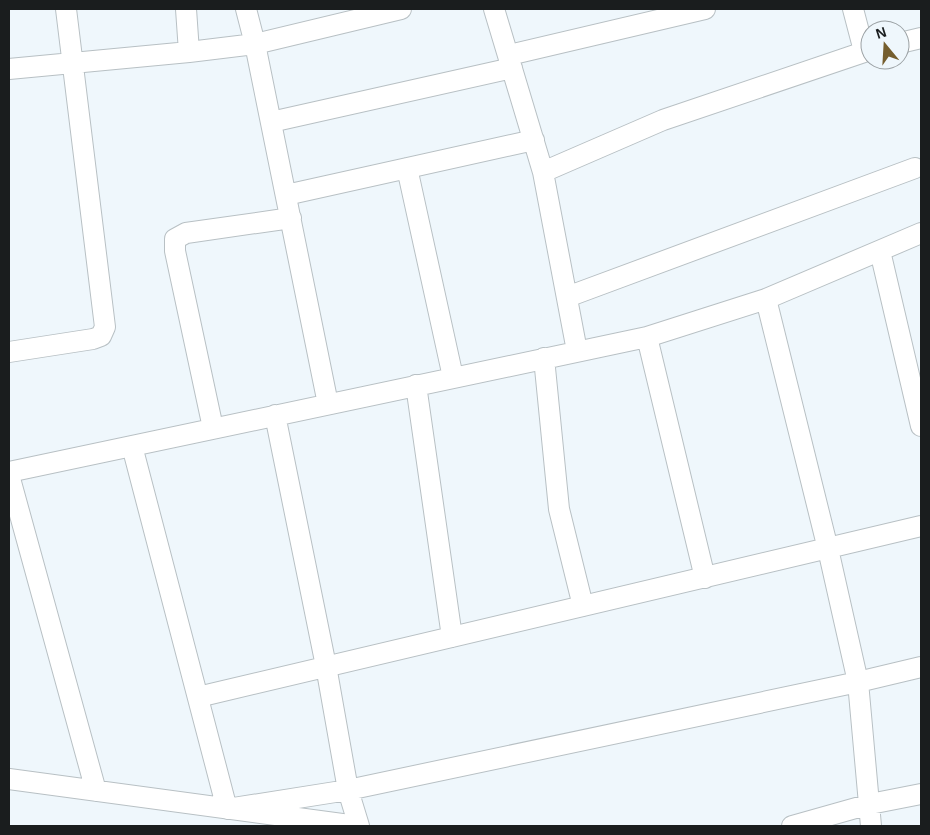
<svg xmlns="http://www.w3.org/2000/svg" width="930" height="835" font-family="Helvetica,sans-serif">
  <style>
    .lines { fill: none; stroke-linecap: round; stroke-linejoin: round }
    .minor-casing { stroke: #b8c0c4; stroke-width: 22 }
    .minor { stroke: #fff; stroke-width: 20 }
  </style>
  <rect width="100%" height="100%" fill="#eff7fc"/>
  <g class="lines">
    <defs>
      <path id="minor" d="M 186,9 L 189,52
        M 246,9 L 255,44 L 328,404
        M 494,9 L 543,172 L 577,351
        M 853,9 L 864,51
        M 900,43 L 921,38
        M 509,55 L 705,9
        M 9,69 L 189,52 L 255,44 L 401,9
        M 271,122 L 512,68
        M 407,168 L 453,377
        M 543,172 L 663,120 L 870,50
        M 286,195 L 534,140
        M 880,251 L 921,426
        M 567,297 L 915,168
        M 766,299 L 828,549 L 858,682 L 871,826
        M 647,337 L 705,578
        M 9,352 L 93,339 L 101,336 L 105,327 L 66,9
        M 544,358 L 559,509 L 583,606
        M 416,385 L 452,637
        M 275,415 L 326,666 L 348,790 L 359,826
        M 213,428 L 175,251 L 175,239 L 186,233 L 291,218
        M 132,446 L 227,809 L 348,790 L 858,682 L 921,667
        M 9,472 L 647,337 L 766,299 L 921,233
        M 9,475 L 96,791
        M 198,697 L 921,526
        M 9,779 L 357,826
        M 792,826 L 870,804 L 921,794"/>
    </defs>
    <use href="#minor" class="minor-casing"/>
    <use href="#minor" class="minor"/>
  </g>
  <rect width="930" height="835" fill="none" stroke="#1a1d1e" stroke-width="20"/>
  <g transform="translate(885 45) rotate(342)"><circle r="24" fill="#eff7fc" stroke="#9aa0a3"/>
  <path d="M0-4L9 19L0 12L-9 19Z" fill="#755e2e"/>
  <text y="-8" font-size="14" font-weight="bold" text-anchor="middle" fill="#1a1d1e">N</text>
  </g>
</svg>
